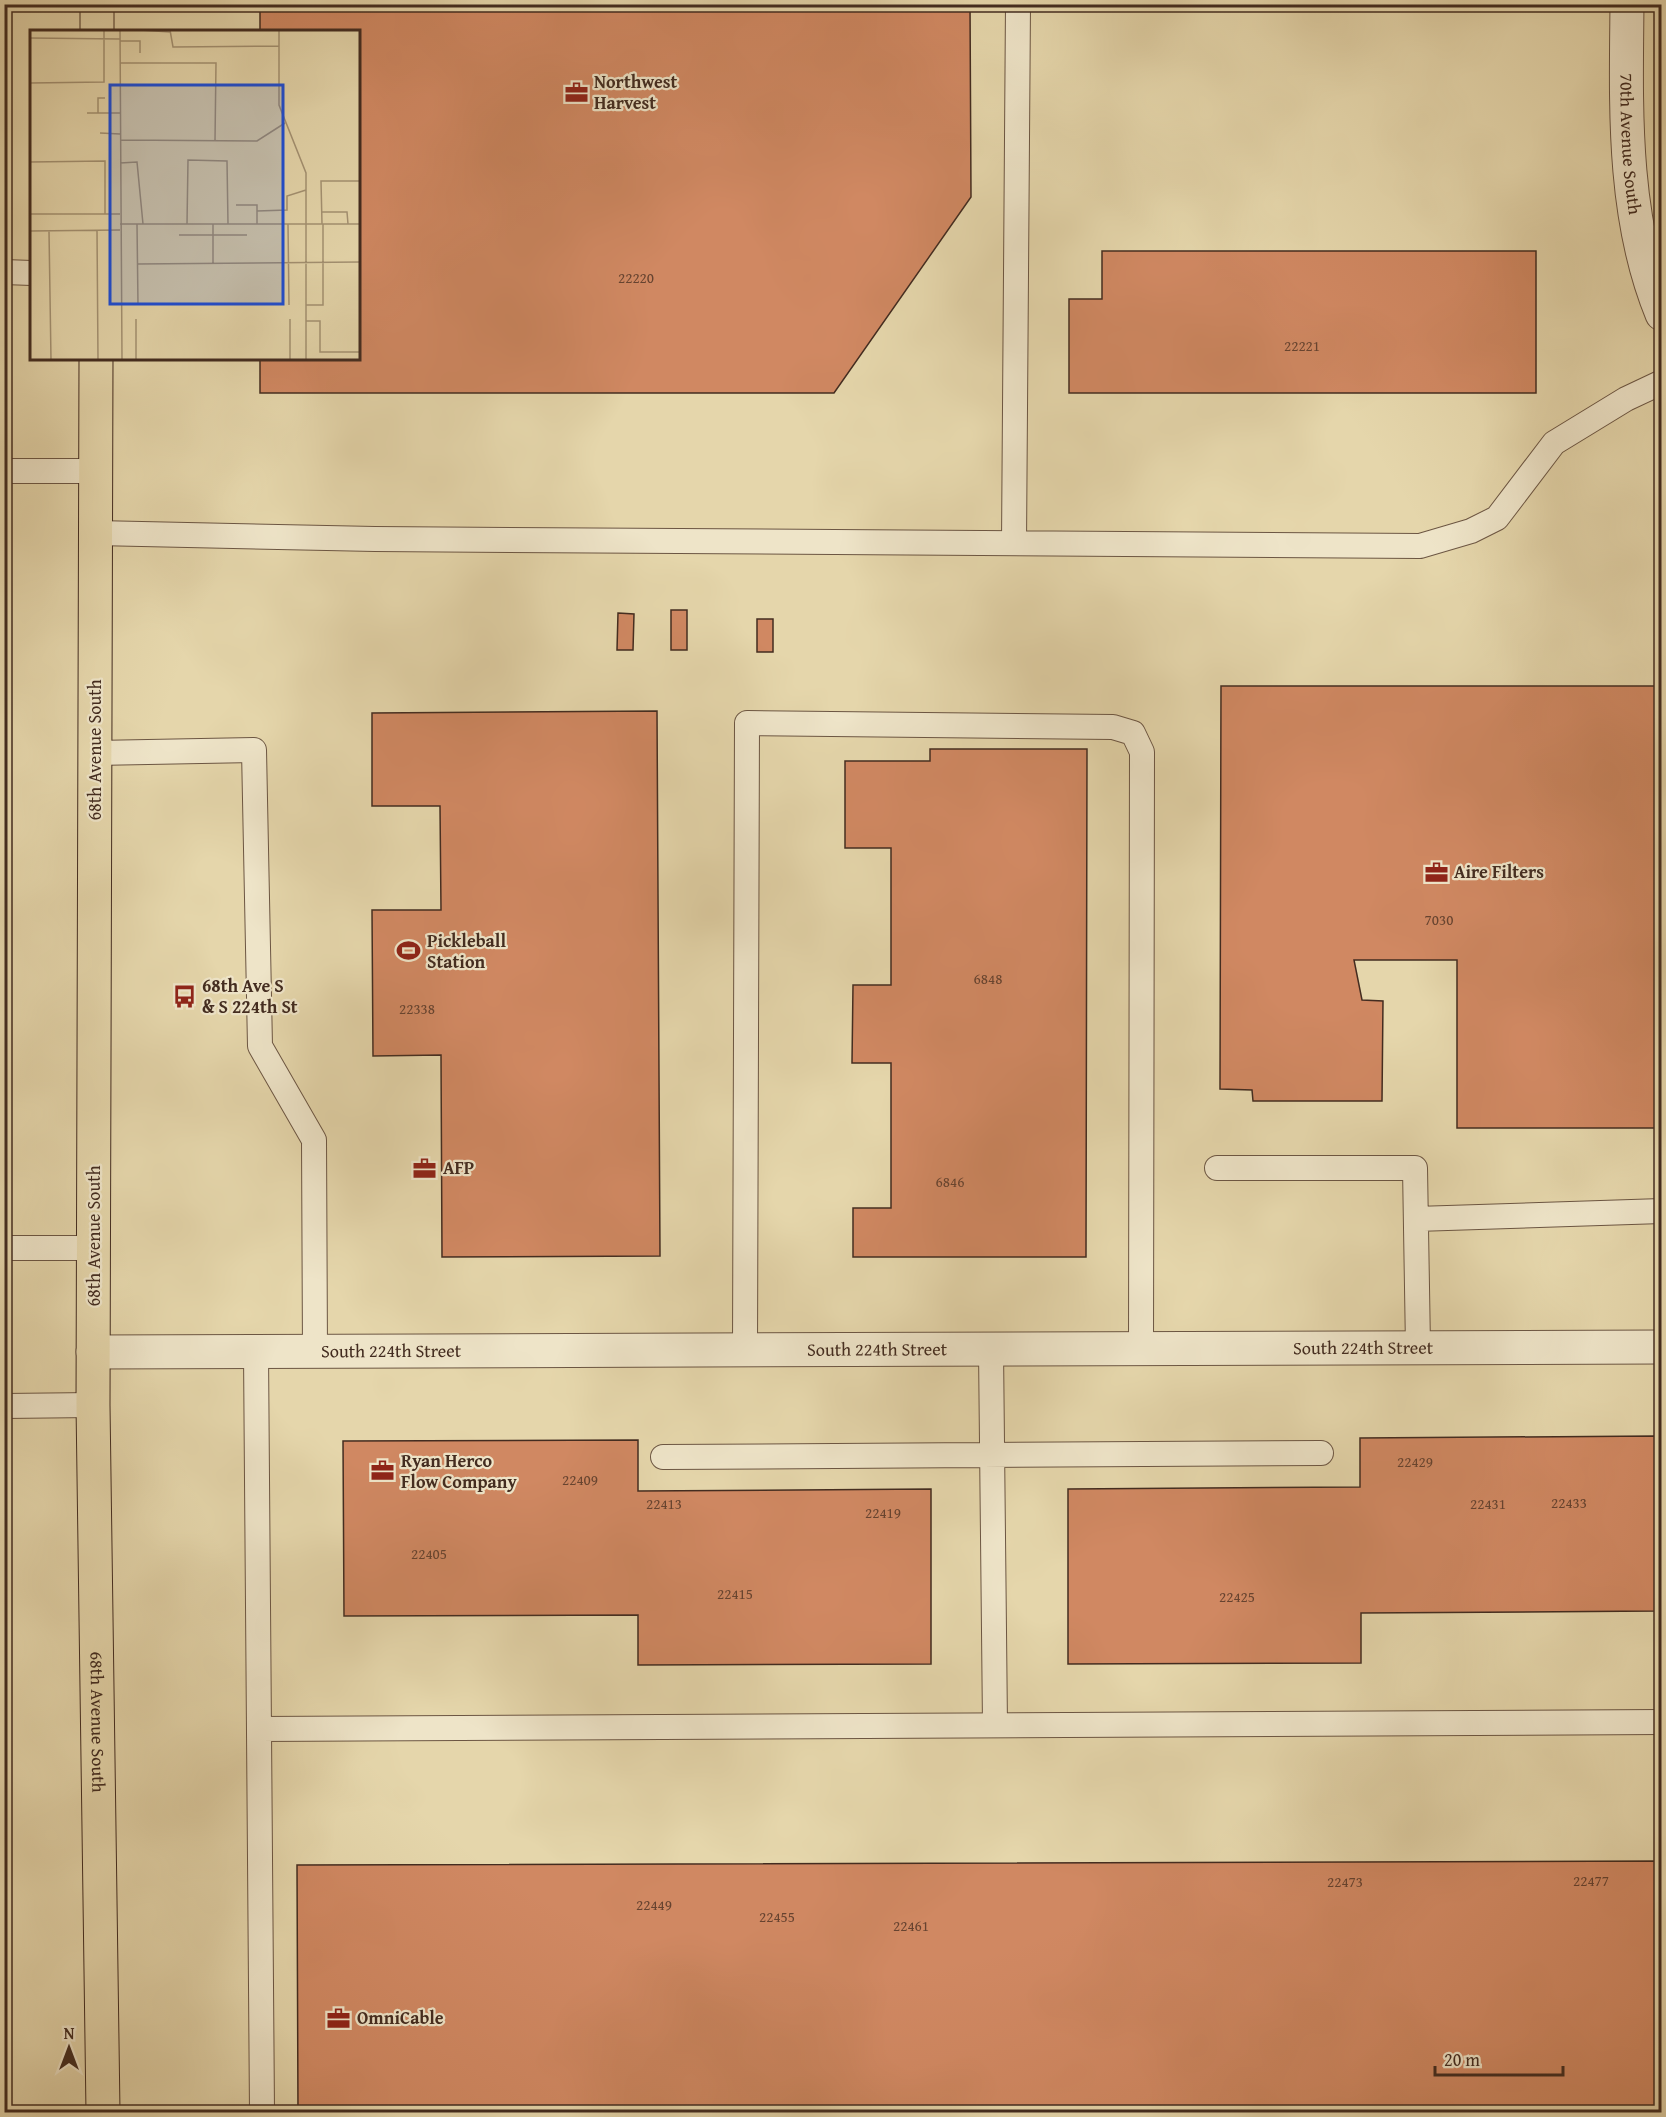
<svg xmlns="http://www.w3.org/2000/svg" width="1666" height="2117" font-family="'Gentium Book Plus',serif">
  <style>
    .building { fill: #d08862; stroke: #432c20; stroke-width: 1.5 }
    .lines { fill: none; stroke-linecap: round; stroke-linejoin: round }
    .lane-casing { stroke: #6c5643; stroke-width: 26 }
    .street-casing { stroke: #6c5643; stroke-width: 35 }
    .primary-casing { stroke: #432c20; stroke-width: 35 }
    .lane { stroke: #eee4c8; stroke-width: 24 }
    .street { stroke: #eee4c8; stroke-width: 33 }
    .primary { stroke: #e5d6ab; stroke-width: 33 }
    .labels { text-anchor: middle; stroke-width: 4.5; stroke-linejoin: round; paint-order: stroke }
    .number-label { font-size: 15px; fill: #664330 }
    .poi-label { font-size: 18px; font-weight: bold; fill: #432c20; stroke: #eee4c8; text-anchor: start }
    .street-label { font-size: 18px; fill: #432c20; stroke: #eee4c8 }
    .inset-road { fill: none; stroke: #a49273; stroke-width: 1.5 }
    .view { fill: #1d4ed8; fill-opacity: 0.15; stroke: #1d4ed8; stroke-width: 3 }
    .inset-edge { fill: none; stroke: #432c20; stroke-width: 3 }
  </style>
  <rect width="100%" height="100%" fill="#e5d6ab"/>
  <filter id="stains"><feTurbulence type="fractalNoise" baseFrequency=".00333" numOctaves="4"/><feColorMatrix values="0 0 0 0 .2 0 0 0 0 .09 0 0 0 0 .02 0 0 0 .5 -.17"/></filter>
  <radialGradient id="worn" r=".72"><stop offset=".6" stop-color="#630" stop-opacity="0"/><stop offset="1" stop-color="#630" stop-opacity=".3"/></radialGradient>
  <path class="building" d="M 260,4 L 970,4 L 971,197 L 834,393 L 260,393 L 260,358 L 358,358 L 358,32 L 260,32 Z
    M 1102,251 L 1536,251 L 1536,393 L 1069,393 L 1069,299 L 1102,299 Z
    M 671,610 L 687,610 L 687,650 L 671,650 Z
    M 618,613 L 634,614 L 633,650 L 617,650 Z
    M 757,619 L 773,619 L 773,652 L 757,652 Z
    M 1221,686 L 1662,686 L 1662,881 L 1658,881 L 1658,1128 L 1457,1128 L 1457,960 L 1354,960 L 1362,1000 L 1383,1001 L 1382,1101 L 1253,1101 L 1252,1090 L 1220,1089 Z
    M 657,711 L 660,1256 L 442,1257 L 441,1055 L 373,1056 L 372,910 L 441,910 L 440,806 L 372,806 L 372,713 Z
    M 930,749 L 1087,749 L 1086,1257 L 853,1257 L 853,1208 L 891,1208 L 891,1063 L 852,1063 L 853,985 L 891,985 L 891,848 L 845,848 L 845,761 L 930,761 Z
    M 1655,1436 L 1655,1611 L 1361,1613 L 1361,1663 L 1068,1664 L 1068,1489 L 1360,1487 L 1360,1438 Z
    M 638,1440 L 638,1491 L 931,1489 L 931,1664 L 638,1665 L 638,1615 L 344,1616 L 343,1441 Z
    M 1662,1861 L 1662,2112 L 298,2112 L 297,1865 Z"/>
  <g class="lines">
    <defs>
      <path id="lane" d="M 4,272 L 32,273
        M 4,471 L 96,471
        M 96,533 L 375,539 L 1420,546 L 1471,531 L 1497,518 L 1554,443 L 1626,399 L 1662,382
        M 1014,543 L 1018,4
        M 95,753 L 254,750 L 260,1046 L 314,1140 L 315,1351
        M 1217,1168 L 1415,1168 L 1418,1347
        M 1416,1219 L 1662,1211
        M 4,1248 L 93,1248
        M 991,1349 L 995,1725
        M 745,1350 L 747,723 L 1113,727 L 1133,733 L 1142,752 L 1141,1348
        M 256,1352 L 262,2112
        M 4,1406 L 93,1405
        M 663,1457 L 1321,1453
        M 259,1729 L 1662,1722"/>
      <g id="street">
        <path id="s1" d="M 1627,4 C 1626,107 1622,217 1662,314"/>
        <path id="s2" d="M 93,1352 L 1662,1347"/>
      </g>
      <g id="primary">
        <path d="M 97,32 L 97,4"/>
        <path id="s3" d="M 96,358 L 93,1405 L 103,2112"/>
      </g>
    </defs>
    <use href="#lane" class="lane-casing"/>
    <use href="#street" class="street-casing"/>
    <use href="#primary" class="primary-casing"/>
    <use href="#lane" class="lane"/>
    <use href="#street" class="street"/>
    <use href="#primary" class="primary"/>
  </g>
  <defs>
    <symbol id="office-bare" viewBox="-9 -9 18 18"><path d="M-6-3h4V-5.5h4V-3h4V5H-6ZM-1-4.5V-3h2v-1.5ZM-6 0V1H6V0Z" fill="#8f2418" stroke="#eee4c8" stroke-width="2.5" paint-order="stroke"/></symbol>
    <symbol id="stadium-bare" viewBox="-9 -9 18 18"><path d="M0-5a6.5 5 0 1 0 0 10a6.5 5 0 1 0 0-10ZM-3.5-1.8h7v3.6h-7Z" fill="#8f2418" stroke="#eee4c8" stroke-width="2.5" paint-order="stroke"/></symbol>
    <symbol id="bus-bare" viewBox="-9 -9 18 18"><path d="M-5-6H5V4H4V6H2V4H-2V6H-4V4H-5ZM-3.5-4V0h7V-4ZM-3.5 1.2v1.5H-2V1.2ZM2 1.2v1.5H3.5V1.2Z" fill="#8f2418" stroke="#eee4c8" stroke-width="2.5" paint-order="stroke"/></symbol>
  </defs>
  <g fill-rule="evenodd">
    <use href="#office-bare" x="560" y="76" width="33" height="33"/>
    <use href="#office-bare" x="1420" y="856" width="33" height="33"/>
    <use href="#stadium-bare" x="392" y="934" width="33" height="33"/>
    <use href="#bus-bare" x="168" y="980" width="33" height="33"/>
    <use href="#office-bare" x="408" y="1152" width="33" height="33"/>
    <use href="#office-bare" x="366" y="1454" width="33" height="33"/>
    <use href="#office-bare" x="322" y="2002" width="33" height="33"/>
  </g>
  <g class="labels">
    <g class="number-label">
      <text x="636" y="283">22220</text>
      <text x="1302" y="351">22221</text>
      <text x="1439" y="925">7030</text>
      <text x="988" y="984">6848</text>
      <text x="417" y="1014">22338</text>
      <text x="950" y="1187">6846</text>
      <text x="1415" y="1467">22429</text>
      <text x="580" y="1485">22409</text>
      <text x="1569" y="1508">22433</text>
      <text x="664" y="1509">22413</text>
      <text x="1488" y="1509">22431</text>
      <text x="883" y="1518">22419</text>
      <text x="429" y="1559">22405</text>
      <text x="735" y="1599">22415</text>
      <text x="1237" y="1602">22425</text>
      <text x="1591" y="1886">22477</text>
      <text x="1345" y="1887">22473</text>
      <text x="654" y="1910">22449</text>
      <text x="777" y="1922">22455</text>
      <text x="911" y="1931">22461</text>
    </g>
    <g class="poi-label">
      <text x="594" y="88">Northwest<tspan x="594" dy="21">Harvest</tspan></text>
      <text x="1454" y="878">Aire Filters</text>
      <text x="427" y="947">Pickleball<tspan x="427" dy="21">Station</tspan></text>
      <text x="202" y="992">68th Ave S<tspan x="202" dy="21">&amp; S 224th St</tspan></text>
      <text x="443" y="1174">AFP</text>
      <text x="401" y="1467">Ryan Herco<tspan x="401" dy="21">Flow Company</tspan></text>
      <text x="357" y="2024">OmniCable</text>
    </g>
    <g class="street-label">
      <text dy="6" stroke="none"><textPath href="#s1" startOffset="140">70th Avenue South</textPath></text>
      <text transform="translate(95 750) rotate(-90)" y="6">68th Avenue South</text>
      <text transform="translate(94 1236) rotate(-90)" y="6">68th Avenue South</text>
      <text dy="6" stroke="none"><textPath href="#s2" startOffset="1270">South 224th Street</textPath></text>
      <text dy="6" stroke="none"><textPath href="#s2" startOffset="784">South 224th Street</textPath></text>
      <text dy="6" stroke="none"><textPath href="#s2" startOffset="298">South 224th Street</textPath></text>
      <text dy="6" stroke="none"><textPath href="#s3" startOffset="1364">68th Avenue South</textPath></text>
    </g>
  </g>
  <g transform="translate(30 30)">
    <rect width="330" height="330" fill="#e5d6ab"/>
    <path class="inset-road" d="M 90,0 L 92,330M 110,0 L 140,2M 140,0 L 143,17 L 249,16M 249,0 L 249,75 L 276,143 L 276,330M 0,8 L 90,9M 90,11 L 110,11 L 110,23M 90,33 L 186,33 L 185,111M 0,53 L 74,52 L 74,0M 57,83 L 90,83M 68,83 L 68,68 L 75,68M 70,103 L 90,104M 90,110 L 227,111 L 255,93M 0,132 L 75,131 L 75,184M 90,133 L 107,132 L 113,194M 206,175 L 227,175 L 227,194M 227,181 L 257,180 L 257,166 L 276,160M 292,182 L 317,182 L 318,194M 0,184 L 90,184M 90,194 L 330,194M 107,194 L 108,275M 157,194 L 158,130 L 197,131 L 198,194M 183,194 L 183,233M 258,194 L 259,275M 292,194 L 291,151 L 330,151M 67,200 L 68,330M 0,201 L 90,200M 19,201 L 21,330M 149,205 L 217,205M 107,234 L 330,232M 276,275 L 293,275 L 293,194M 106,289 L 106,330M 260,289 L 260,330M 276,291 L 290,291 L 290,322 L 330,322M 217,330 L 276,330"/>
    <path class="view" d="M 80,55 L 253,55 L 253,274 L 80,274 Z"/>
    <rect width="330" height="330" class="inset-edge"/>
  </g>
  <rect width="1666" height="2117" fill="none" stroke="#e5d6ab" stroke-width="24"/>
  <rect x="6" y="6" width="1654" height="2105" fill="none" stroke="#432c20" stroke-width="3"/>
  <rect x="12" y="12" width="1642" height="2093" fill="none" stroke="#432c20" stroke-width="1.5"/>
  <g transform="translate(69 2048)" stroke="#eee4c8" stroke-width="4.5" paint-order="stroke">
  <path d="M0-4.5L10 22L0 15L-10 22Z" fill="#432c20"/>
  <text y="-9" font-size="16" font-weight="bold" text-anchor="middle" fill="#432c20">N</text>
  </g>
  <path d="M1435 2066v9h128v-9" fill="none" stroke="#432c20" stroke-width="3"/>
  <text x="1444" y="2066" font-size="18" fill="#432c20" stroke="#eee4c8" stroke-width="4.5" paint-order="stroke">20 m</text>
  <rect width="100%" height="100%" filter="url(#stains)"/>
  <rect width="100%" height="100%" fill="url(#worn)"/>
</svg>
